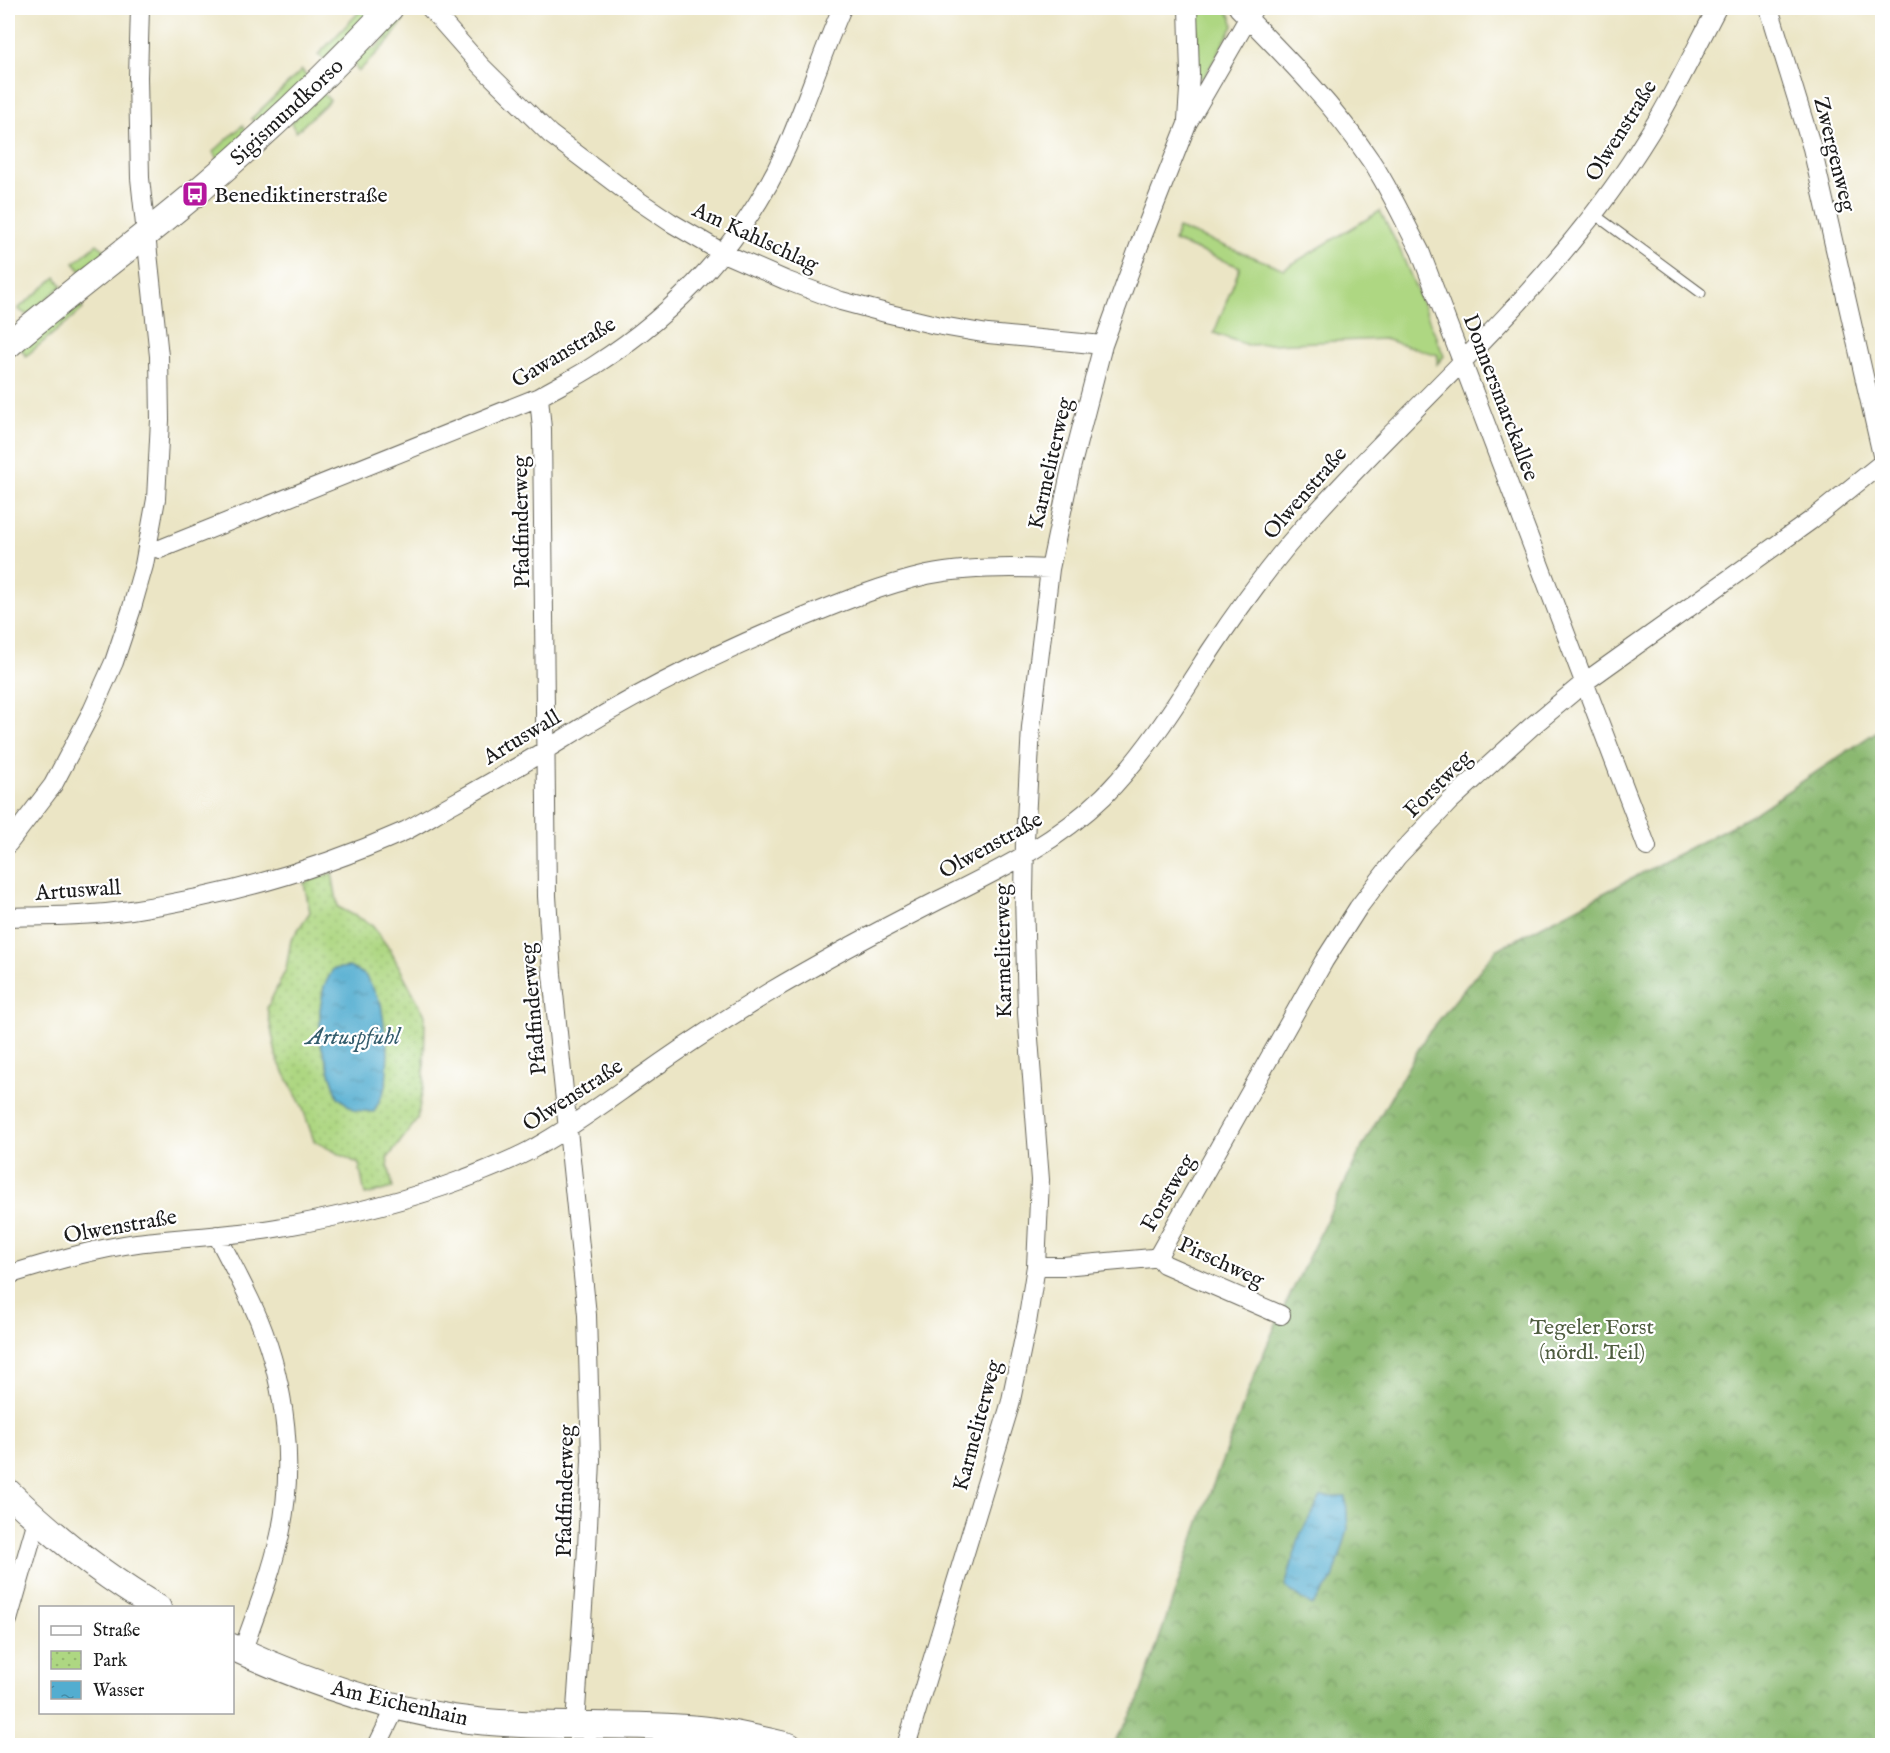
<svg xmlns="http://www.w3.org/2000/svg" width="1890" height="1753" font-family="'IM FELL English',serif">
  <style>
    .grass { fill: #aed782; stroke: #657a4f; stroke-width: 1.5 }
    .forest { fill: url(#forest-crowns); stroke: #536a46; stroke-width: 1.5 }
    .park { fill: url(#park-dots); stroke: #657a4f; stroke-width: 1.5; fill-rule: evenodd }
    .water { fill: url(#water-ripples); stroke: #376476; stroke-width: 1.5 }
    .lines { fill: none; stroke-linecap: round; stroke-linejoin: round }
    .lane-casing { stroke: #646257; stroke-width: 11 }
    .street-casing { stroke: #646257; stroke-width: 20 }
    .secondary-casing { stroke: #646257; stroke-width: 28 }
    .lane { stroke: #fff; stroke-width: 9 }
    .street { stroke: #fff; stroke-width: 18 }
    .secondary { stroke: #fff; stroke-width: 26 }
    .labels { text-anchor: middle; stroke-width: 4.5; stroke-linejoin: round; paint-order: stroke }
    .street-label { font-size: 22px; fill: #1c1c1c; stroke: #fff }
    .poi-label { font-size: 22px; fill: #1c1c1c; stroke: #fff; text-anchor: start }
    .park-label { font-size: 22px; fill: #4f5d40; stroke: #fff }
    .water-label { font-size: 24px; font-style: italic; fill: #345d6d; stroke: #fff }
  </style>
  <defs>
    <pattern id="forest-crowns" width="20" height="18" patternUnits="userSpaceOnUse" patternTransform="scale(1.5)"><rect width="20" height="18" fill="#8ab870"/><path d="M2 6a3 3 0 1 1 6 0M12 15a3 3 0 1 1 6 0" fill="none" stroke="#70955b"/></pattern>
    <pattern id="park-dots" width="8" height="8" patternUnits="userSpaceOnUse" patternTransform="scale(1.5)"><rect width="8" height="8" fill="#aed782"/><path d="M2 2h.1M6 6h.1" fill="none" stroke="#95b870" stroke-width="1.8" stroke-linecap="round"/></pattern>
    <pattern id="water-ripples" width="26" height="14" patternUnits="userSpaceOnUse" patternTransform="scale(1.5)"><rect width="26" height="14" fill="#52add0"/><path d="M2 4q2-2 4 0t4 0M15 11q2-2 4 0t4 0" fill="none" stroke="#438ca8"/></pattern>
  </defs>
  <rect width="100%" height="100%" fill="#fff"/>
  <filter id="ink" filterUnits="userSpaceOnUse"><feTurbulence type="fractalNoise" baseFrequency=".0167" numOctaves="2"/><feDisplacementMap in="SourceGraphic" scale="12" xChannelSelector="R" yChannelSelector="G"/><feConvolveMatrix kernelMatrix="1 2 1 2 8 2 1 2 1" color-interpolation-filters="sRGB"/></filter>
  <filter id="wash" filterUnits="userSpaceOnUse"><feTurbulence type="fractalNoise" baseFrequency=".008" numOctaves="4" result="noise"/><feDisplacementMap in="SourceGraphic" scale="24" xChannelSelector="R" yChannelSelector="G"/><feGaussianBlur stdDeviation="1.35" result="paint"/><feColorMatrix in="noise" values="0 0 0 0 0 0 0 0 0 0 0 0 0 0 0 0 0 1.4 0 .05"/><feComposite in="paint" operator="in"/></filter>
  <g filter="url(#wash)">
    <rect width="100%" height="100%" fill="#ebe5c5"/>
    <path class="grass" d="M 363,8 L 377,8 L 326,61 L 318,55 Z
      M 1197,8 L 1225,8 L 1232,18 L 1233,26 L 1204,78 L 1199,77 L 1197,74 Z
      M 398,15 L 404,20 L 389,41 L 358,72 L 353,62 L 366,49 L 375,49 L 387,36 L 383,31 Z
      M 302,70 L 308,79 L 260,125 L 251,119 Z
      M 322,93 L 330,100 L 296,132 L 291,123 Z
      M 243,125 L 248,134 L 219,160 L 213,152 Z
      M 1380,211 L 1400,250 L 1444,356 L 1437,364 L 1438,355 L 1384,339 L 1247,345 L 1214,333 L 1240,267 L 1174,241 L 1178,228 L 1284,269 Z
      M 97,244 L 106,251 L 81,271 L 74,263 Z
      M 56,277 L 62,286 L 27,315 L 18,309 Z
      M 76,300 L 83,309 L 26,356 L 20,348 Z"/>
    <path class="forest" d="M 1882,728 L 1882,1745 L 1113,1746 L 1138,1701 L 1199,1522 L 1255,1374 L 1276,1324 L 1362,1147 L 1426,1036 L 1496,950 L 1752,815 Z"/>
    <path class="park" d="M 332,873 L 338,907 L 371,924 L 390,950 L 425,1015 L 424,1083 L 417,1120 L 387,1159 L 393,1188 L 365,1195 L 359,1164 L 314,1141 L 302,1106 L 277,1059 L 267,1008 L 286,969 L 291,940 L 310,912 L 304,883 ZM 320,1009 L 338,1097 L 320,1042 Z"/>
    <path class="water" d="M 349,967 L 365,975 L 381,1003 L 388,1052 L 386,1087 L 374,1112 L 354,1110 L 338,1097 L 320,1042 L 320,1009 L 324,986 L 333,969 Z
      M 1321,1497 L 1346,1497 L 1348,1530 L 1333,1579 L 1312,1606 L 1285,1587 L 1300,1535 Z"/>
  </g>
  <g filter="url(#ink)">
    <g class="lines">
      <defs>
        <path id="lane" d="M 1594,214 L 1701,293"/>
        <path id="street" d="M 430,8 L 481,66 L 550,134 L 636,199 L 670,222 L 723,253 L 785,280 L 841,301 L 886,313 L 936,325 L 988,334 L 1103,345
          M 1238,8 C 1285,56 1333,104 1371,161 C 1390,189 1404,221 1420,251 L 1647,847
          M 1769,8 L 1812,148 L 1882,455
          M 1187,120 L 1190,74 L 1188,8
          M 539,397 L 542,429 L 547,896 L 552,974 L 587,1315 L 591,1460 L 587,1548 L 575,1724
          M 147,546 L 160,549 L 539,397 C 558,386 577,377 595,365 C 678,312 747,238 787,147 C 807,101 822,53 842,8
          M 8,844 L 53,785 L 92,711 L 114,662 L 131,611 L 144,565 L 156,499 L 160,420 L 159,356 L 140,178 L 138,77 L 140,8
          M 8,917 C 48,916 90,916 131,910 C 225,896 318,870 405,831 C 421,823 437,812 454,803 C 490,783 525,763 560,741 C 636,693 717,653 800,619 C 841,602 883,585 927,575 C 967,567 1009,567 1050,569
          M 217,1235 C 231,1263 247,1291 259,1320 C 286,1386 295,1466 280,1535 C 271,1575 256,1613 242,1652
          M 1158,1256 L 1324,961 L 1358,908 L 1397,857 L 1450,801 L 1531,727 L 1585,682 L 1810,521 L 1882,463
          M 1158,1256 L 1164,1264 L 1281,1315
          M 1036,1266 L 1063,1266 L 1152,1258 L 1158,1256
          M 8,1275 C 50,1262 94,1249 137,1243 C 185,1237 234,1236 282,1227 C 343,1216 406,1201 464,1179 C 488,1169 514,1160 536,1147 C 572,1127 604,1103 638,1079 C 680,1049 724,1020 768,993 C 822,961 878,931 935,902 C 995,872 1055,844 1104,796 C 1146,753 1177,703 1209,653 C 1234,615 1260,579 1288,545 C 1382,434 1494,341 1584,226 C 1612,192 1637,154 1660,116 C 1680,81 1698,44 1717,8
          M 8,1620 L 37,1520
          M 377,1746 L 397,1705
          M 906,1746 L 1010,1405 L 1027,1323 L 1036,1266 L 1040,1180 L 1027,1013 L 1024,895 L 1025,840 L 1031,727 L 1050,569 L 1071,468 L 1103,345 L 1143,235 L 1187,124 L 1254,8"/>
        <path id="secondary" d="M 8,345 C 69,293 134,245 196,193 C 265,135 329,73 390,8
          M 8,1492 C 54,1536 103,1576 158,1608
          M 232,1647 C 303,1680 376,1706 453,1718 C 535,1730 618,1721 699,1729 C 730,1732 760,1739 789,1746"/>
      </defs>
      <use href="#lane" class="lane-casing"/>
      <use href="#street" class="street-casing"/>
      <use href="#secondary" class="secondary-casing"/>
      <use href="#lane" class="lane"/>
      <use href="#street" class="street"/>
      <use href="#secondary" class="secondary"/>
    </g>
  </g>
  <defs>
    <symbol id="bus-square" viewBox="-11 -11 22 22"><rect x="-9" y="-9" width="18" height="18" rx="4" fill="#b5179e" stroke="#fff"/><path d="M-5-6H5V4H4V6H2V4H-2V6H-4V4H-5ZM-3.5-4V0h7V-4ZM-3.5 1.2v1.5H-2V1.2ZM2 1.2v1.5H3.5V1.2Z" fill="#fff"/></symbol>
  </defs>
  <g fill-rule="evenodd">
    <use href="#bus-square" x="180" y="179" width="30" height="30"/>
  </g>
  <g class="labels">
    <g class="street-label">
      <text transform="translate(286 111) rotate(-43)" y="8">Sigismundkorso</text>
      <text transform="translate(1620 130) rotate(-58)" y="8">Olwenstraße</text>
      <text transform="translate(1836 154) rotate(76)" y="8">Zwergenweg</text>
      <text transform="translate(756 236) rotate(25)" y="8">Am Kahlschlag</text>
      <text transform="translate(563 351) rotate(-31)" y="8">Gawanstraße</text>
      <text transform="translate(1502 397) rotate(69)" y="8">Donnersmarckallee</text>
      <text transform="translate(1049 463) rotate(-77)" y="8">Karmeliterweg</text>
      <text transform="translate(1304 492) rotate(-49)" y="8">Olwenstraße</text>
      <text transform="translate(520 522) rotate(-91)" y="8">Pfadfinderweg</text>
      <text transform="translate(521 736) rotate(-31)" y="8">Artuswall</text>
      <text transform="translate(1437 783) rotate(-45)" y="8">Forstweg</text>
      <text transform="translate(990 844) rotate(-29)" y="8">Olwenstraße</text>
      <text transform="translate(78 889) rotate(-4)" y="8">Artuswall</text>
      <text transform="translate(1002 951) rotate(-91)" y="8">Karmeliterweg</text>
      <text transform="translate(532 1009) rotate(-95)" y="8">Pfadfinderweg</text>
      <text transform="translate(572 1094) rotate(-33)" y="8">Olwenstraße</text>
      <text transform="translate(1167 1192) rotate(-60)" y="8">Forstweg</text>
      <text transform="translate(120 1225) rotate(-10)" y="8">Olwenstraße</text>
      <text transform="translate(1222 1261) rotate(25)" y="8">Pirschweg</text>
      <text transform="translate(976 1425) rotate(-75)" y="8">Karmeliterweg</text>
      <text transform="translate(564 1491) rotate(-89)" y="8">Pfadfinderweg</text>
      <text transform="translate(400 1702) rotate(13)" y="8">Am Eichenhain</text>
    </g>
    <g class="poi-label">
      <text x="214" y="202">Benediktinerstraße</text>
    </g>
    <g class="park-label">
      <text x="1592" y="1334">Tegeler Forst<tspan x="1592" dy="25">(nördl. Teil)</tspan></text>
    </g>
    <g class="water-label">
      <text x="353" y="1044">Artuspfuhl</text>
    </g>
  </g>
  <rect width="1890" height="1753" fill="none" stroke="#fff" stroke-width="30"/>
  <rect x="39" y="1606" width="195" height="108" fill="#ffffff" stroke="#a4a4a4" stroke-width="1.5"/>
  <rect x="51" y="1626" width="30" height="9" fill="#ffffff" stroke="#a4a4a4" stroke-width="1.5"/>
  <text x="93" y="1636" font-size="18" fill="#1c1c1c">Straße</text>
  <rect x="51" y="1651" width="30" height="18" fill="url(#park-dots)" stroke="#a4a4a4" stroke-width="1.5"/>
  <text x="93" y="1666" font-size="18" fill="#1c1c1c">Park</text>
  <rect x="51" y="1681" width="30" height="18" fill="url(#water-ripples)" stroke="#a4a4a4" stroke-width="1.5"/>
  <text x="93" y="1696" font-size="18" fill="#1c1c1c">Wasser</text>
</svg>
